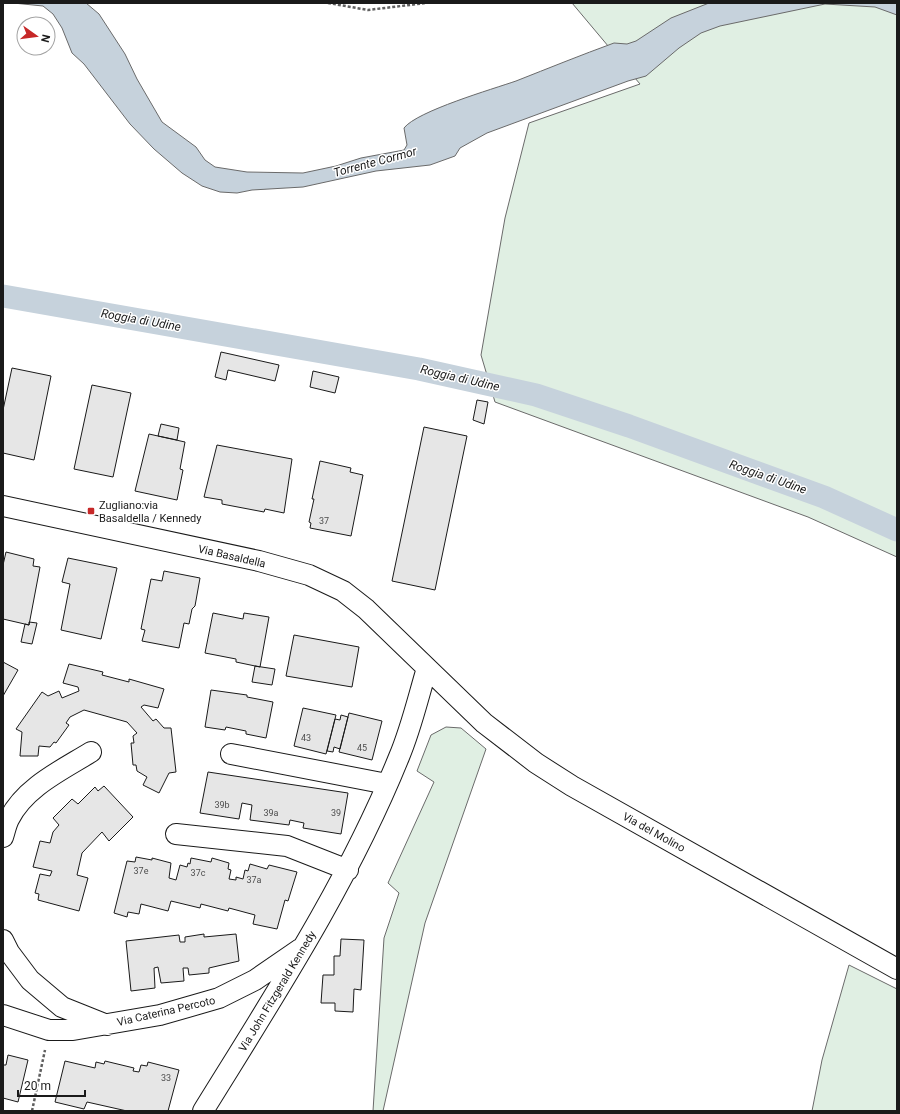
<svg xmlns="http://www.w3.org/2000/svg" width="900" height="1114" font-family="Roboto,sans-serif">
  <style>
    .green { fill: #e0efe3; stroke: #6a6a6a }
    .water { fill: #c6d2dc; stroke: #6a6a6a }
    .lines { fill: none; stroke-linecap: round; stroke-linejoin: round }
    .canal { stroke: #c6d2dc; stroke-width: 23 }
    .building { fill: #e6e6e6; stroke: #1a1a1a }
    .minor-casing { stroke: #1a1a1a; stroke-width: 22 }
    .path { stroke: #5f5f5f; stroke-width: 2.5; stroke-dasharray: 3 2; stroke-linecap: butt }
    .minor { stroke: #fff; stroke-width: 20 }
    .poi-dot { fill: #c62828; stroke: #fff; stroke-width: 1.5 }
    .labels { text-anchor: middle; stroke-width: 3; stroke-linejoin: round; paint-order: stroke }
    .number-label { font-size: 9px; fill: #4d4d4d }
    .poi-label { font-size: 11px; fill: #1a1a1a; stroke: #fff; text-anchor: start }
    .street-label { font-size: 11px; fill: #1a1a1a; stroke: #fff }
    .water-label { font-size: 12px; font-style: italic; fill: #1a1a1a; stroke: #fff }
  </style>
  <rect width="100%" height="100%" fill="#fff"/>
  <path class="green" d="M 572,3 L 897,3 L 897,557 L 808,517 L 495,402 L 481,355 L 505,218 L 529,123 L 640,84 Z
    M 446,727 L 461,728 L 486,749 L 425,923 L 383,1111 L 373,1111 L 384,938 L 399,893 L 388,883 L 434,782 L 417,771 L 431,735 Z
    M 849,965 L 897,989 L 897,1111 L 812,1111 L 822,1060 Z"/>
  <path class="water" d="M 13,3 L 86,3 L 99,14 L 125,54 L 137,79 L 162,122 L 196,147 L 205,160 L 215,167 L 247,172 L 303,173 L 336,166 L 361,158 L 404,150 L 407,145 L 404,128 C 417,111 493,89 516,81 C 549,68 581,55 614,43 L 627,44 L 636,41 L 671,18 L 709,3 L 897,3 L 897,15 L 875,7 L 825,4 L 720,26 L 701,33 L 679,48 L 646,76 L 628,81 L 487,133 L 460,148 L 455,156 L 430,165 L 376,171 L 303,187 L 252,190 L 237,193 L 220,192 L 202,186 L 182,173 L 154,149 L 130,124 L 84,64 L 72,53 L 62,28 L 53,14 L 43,6 Z"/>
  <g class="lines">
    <path class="canal" d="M 3,296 L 419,369 L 536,395 L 629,426 L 824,497 L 897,530"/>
  </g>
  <path class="building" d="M 221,352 L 279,365 L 275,381 L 228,370 L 226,380 L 215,377 Z
    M 12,368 L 51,376 L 34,460 L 3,453 L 3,410 Z
    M 313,371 L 339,377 L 335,393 L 310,387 Z
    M 92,385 L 131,393 L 113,477 L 74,469 Z
    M 477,400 L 488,402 L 484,424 L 473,420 Z
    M 161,424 L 179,428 L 177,440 L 158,436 Z
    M 424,427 L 467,436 L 435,590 L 392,581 Z
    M 149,434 L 185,442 L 180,469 L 183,470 L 177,500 L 135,491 Z
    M 217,445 L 292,459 L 284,513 L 265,509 L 264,512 L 222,504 L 222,500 L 204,497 Z
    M 320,461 L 351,468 L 350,472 L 363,475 L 351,536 L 310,528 L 311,523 L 309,522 L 314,499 L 312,499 Z
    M 6,552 L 34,559 L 33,566 L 40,567 L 29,625 L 3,619 L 3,565 Z
    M 68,558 L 117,568 L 101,639 L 61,630 L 70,584 L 62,582 Z
    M 164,571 L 200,578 L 195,606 L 192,609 L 189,624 L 184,623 L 179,648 L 142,641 L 145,630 L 141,629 L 151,579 L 162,581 Z
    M 213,613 L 243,619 L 244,613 L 269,617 L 260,667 L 236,662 L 236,659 L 205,653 Z
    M 29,622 L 37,623 L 32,644 L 21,642 L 25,624 L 29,625 Z
    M 294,635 L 359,647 L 352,687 L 286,676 Z
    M 3,662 L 18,670 L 3,696 Z
    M 69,664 L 103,672 L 102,675 L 129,682 L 129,679 L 164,689 L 158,708 L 144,705 L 141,707 L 153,721 L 156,719 L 164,728 L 171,728 L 176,772 L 169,773 L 159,793 L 143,785 L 147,777 L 137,771 L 136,765 L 133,765 L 131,743 L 134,743 L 133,736 L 137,733 L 127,722 L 84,710 L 70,717 L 66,723 L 69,725 L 56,743 L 54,742 L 50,747 L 39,746 L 38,756 L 20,756 L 22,732 L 16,729 L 42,692 L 48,696 L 59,691 L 62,698 L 79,691 L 78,687 L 63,683 Z
    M 255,666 L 275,669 L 272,685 L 252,682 Z
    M 211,690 L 247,695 L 247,697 L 273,702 L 266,738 L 246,734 L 246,731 L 226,727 L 225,730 L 205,727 Z
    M 303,708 L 336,715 L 326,754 L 294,746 Z
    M 349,713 L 382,721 L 372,760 L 339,752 Z
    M 341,715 L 348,717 L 340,749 L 334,747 L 333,752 L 327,751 L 335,719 L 340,720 Z
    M 208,772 L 348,793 L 341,834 L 303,828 L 304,823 L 290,820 L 289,825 L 250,820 L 252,805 L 242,803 L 239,819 L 200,813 Z
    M 104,786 L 133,817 L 109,841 L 102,832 L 82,853 L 77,875 L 88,878 L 79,911 L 38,900 L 39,894 L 35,893 L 40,874 L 50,876 L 52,871 L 33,867 L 40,841 L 50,843 L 53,832 L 59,825 L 53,818 L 72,799 L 78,804 L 95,787 L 98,791 Z
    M 136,857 L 152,860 L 152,858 L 171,863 L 169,878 L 176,880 L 180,865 L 187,867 L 188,863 L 190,864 L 191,858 L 211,862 L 212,858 L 229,863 L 228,869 L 231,870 L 229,879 L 236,880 L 236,877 L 243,879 L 245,870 L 248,871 L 250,864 L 267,869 L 269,865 L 297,872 L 288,901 L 285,900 L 277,929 L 253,924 L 255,915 L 229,908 L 228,911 L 201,904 L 200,908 L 171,901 L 168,911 L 141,904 L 139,914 L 128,912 L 127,917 L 114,913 L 127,861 L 135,862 Z
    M 204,934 L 204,937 L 236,934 L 239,961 L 209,968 L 209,973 L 189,975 L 188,968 L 183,968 L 184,981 L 161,983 L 158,967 L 154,968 L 155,988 L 131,991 L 126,941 L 179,935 L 180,942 L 185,942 L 185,937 Z
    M 341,939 L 364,940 L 361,990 L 354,989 L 353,1012 L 335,1011 L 335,1003 L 321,1003 L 323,975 L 334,975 L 334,956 L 340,956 Z
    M 8,1055 L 28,1060 L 18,1102 L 3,1098 L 3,1065 L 6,1065 Z
    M 65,1061 L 95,1068 L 96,1062 L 104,1064 L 105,1061 L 134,1068 L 133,1071 L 139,1072 L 141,1065 L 147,1066 L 148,1062 L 179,1070 L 168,1111 L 127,1111 L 87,1102 L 84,1109 L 55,1102 Z"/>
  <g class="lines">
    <defs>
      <path id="minor" d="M 3,506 L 259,561 L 309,575 L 343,591 L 366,609 L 484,723 L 536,763 L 572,786 L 897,969
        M 231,754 L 387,784
        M 176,834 L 287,846 L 348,870
        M 3,837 C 5,831 6,825 9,819 C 25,787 62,770 91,752
        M 3,940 L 9,952 L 30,980 L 62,1007 L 107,1025
        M 3,1015 L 49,1030 L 73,1030 L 160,1015 L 219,998 L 255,980 L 300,949
        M 203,1111 C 274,996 348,883 399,757 C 411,729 418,698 427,668"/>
    </defs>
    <use href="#minor" class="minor-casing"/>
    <path class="path" d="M 328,3 L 368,10 L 426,3
      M 32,1111 L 45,1050"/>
    <use href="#minor" class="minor"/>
  </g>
  <rect class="poi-dot" x="87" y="507" width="8" height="8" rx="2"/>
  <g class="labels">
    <g class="number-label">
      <text x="324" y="524">37</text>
      <text x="306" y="741">43</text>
      <text x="362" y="751">45</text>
      <text x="222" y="808">39b</text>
      <text x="271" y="816">39a</text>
      <text x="336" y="816">39</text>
      <text x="141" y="874">37e</text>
      <text x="198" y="876">37c</text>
      <text x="254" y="883">37a</text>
      <text x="166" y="1081">33</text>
    </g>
    <g class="poi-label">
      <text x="99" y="509">Zugliano:via<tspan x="99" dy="13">Basaldella / Kennedy</tspan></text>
    </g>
    <g class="street-label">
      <text transform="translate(232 556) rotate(13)" y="4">Via Basaldella</text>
      <text transform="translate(654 832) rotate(29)" y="4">Via del Molino</text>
      <text transform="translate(277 991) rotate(-59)" y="4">Via John Fitzgerald Kennedy</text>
      <text transform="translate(166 1011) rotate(-13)" y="4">Via Caterina Percoto</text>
    </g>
    <g class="water-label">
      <text transform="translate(375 162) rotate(-15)" y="4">Torrente Cormor</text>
      <text transform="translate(141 320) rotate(10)" y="4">Roggia di Udine</text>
      <text transform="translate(460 378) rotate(13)" y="4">Roggia di Udine</text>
      <text transform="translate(768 477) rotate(19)" y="4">Roggia di Udine</text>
    </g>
  </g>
  <rect width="900" height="1114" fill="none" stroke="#1a1a1a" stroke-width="8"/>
  <g transform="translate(36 36) rotate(104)"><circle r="19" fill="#ffffff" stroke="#a3a3a3"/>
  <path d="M0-3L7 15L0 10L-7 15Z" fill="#c62828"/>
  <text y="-6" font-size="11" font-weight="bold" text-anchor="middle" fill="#1a1a1a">N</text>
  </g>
  <path d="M18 1090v6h67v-6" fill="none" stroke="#1a1a1a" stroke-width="2"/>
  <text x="24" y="1090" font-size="12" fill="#1a1a1a" stroke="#ffffff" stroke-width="3" paint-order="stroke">20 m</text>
</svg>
